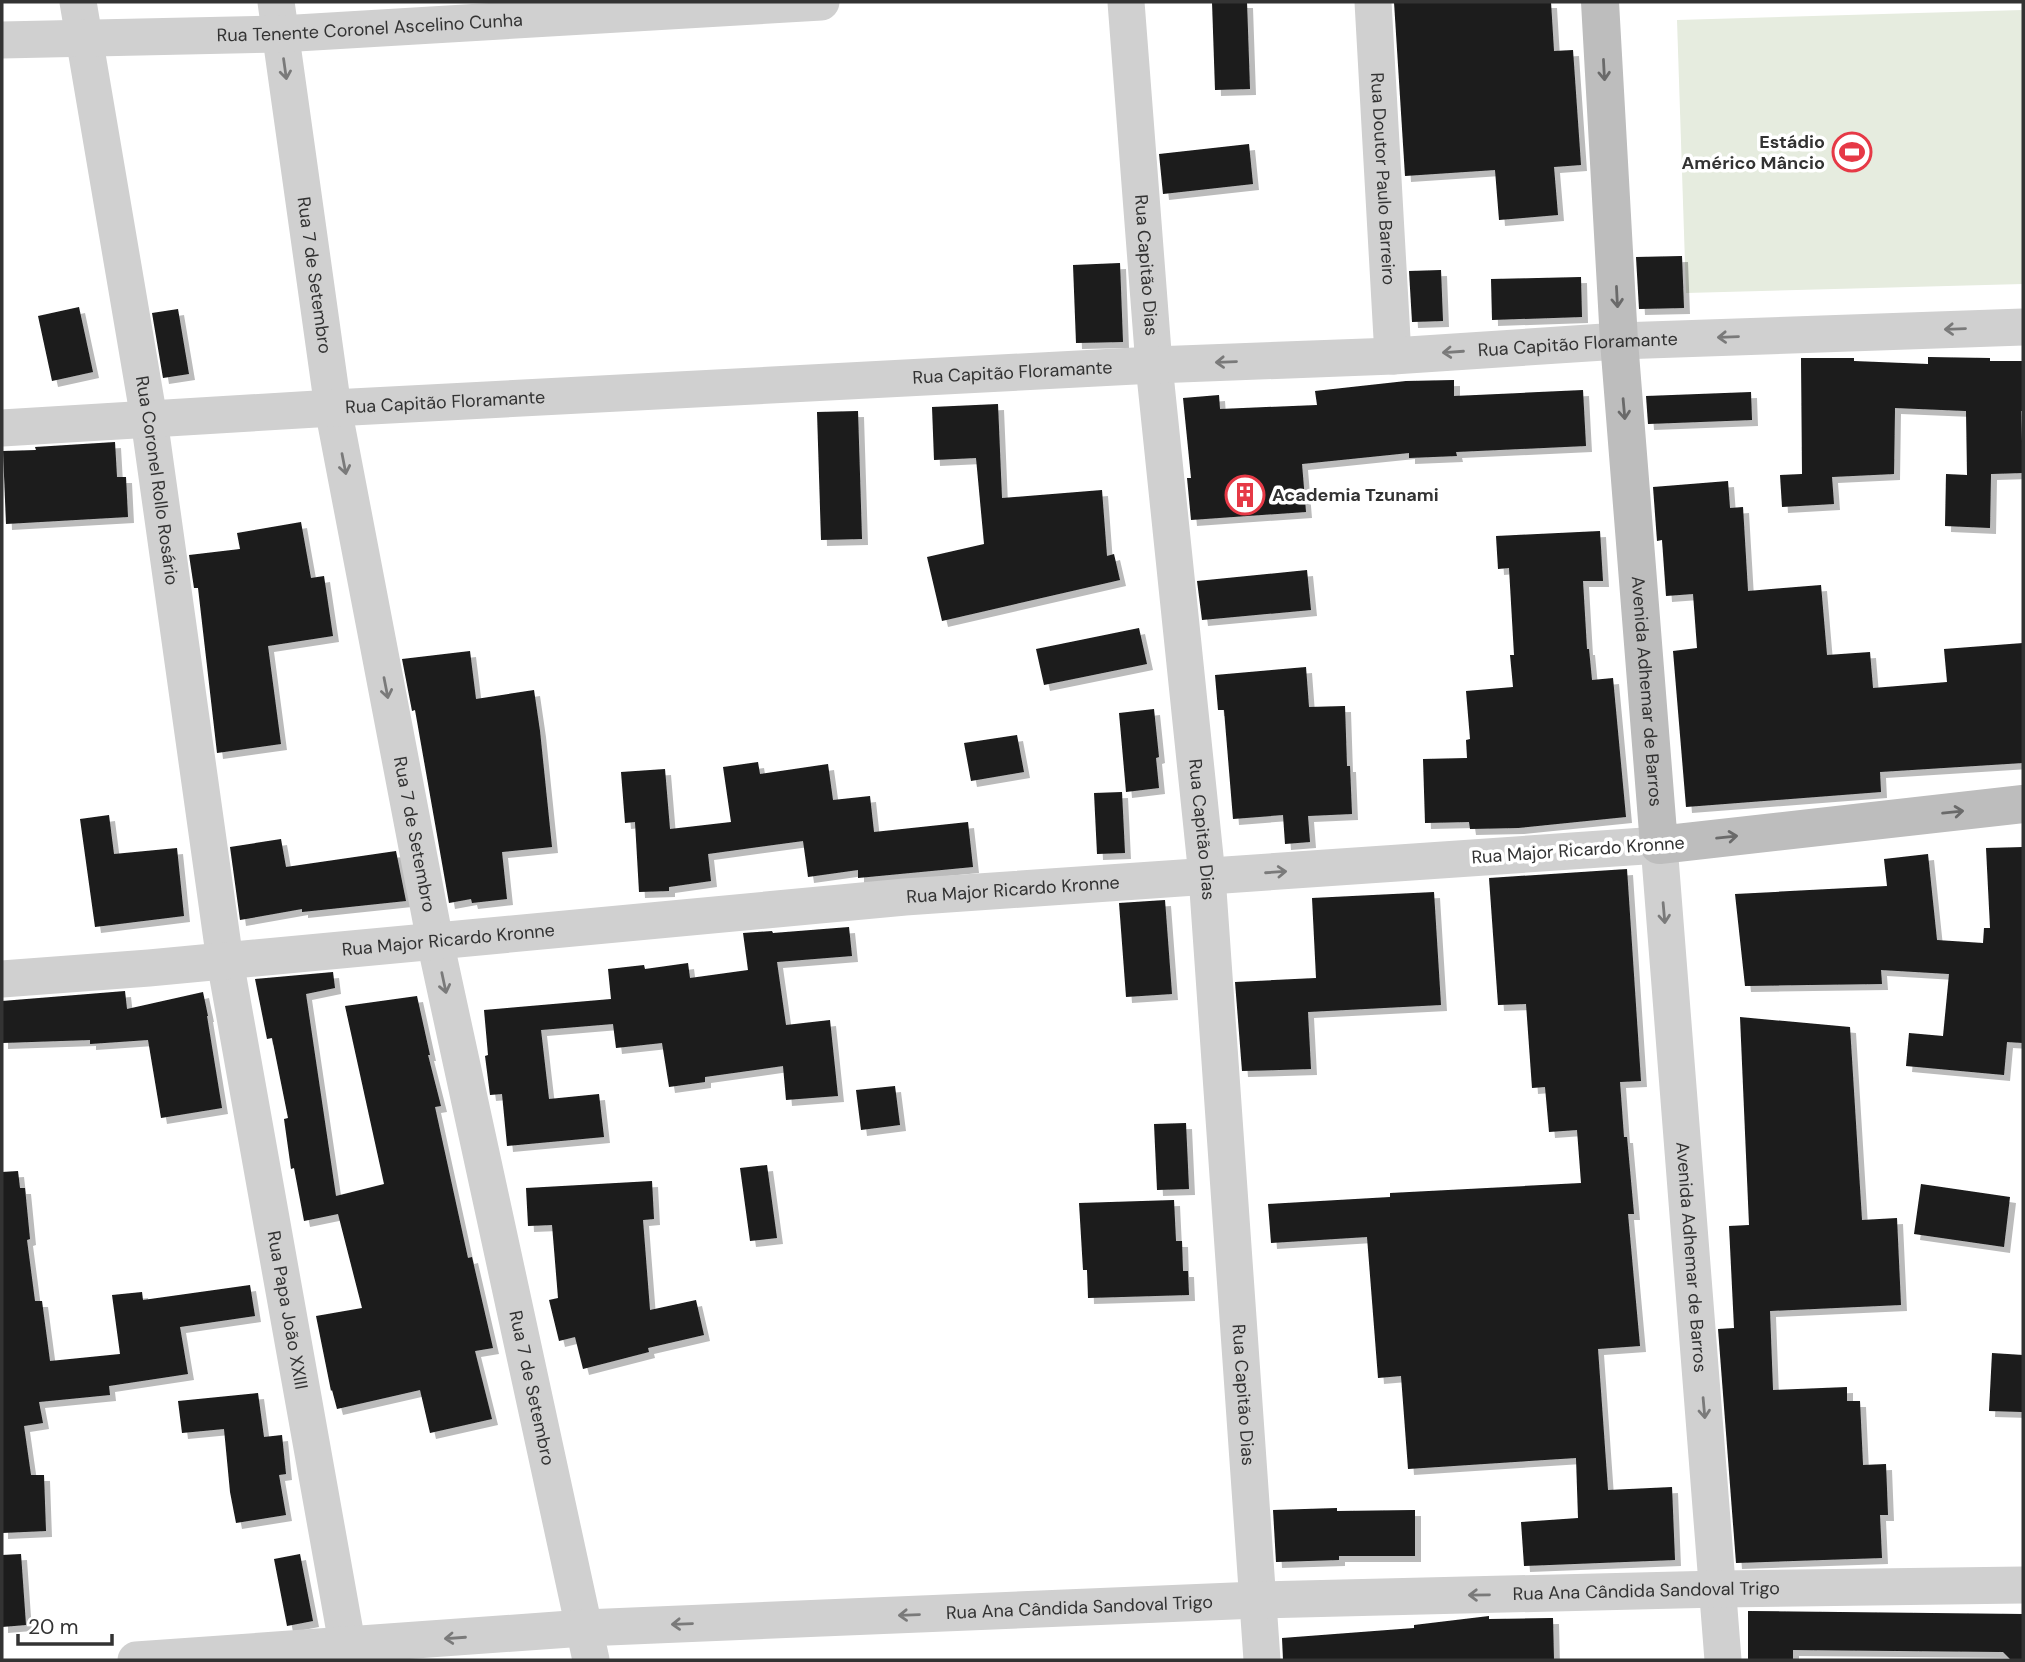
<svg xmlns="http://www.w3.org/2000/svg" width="2025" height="1662" font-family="'DM Sans',sans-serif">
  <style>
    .green { fill: #e6ecdf }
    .building { fill: #1a1a1a; filter: url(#shadow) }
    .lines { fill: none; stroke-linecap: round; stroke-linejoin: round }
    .minor { stroke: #d0d0d0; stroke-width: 37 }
    .secondary { stroke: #bdbdbd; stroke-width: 38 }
    .oneway { stroke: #7a7a7a }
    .oneway2 { stroke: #6a6a6a }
    .labels { text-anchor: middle; stroke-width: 7; stroke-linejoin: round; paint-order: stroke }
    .street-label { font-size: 18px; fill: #333; stroke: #fff }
    .poi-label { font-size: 18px; font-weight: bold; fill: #333; stroke: #fff; text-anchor: end }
  </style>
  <defs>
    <filter id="shadow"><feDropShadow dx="6" dy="6" stdDeviation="0" flood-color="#0004"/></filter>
  </defs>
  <rect width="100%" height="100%" fill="#fff"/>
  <path class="green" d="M 2023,10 L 2023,284 L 1686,293 L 1677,20 Z"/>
  <path class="building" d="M 1212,2 L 1247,2 L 1250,89 L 1215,90 Z
    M 1394,2 L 1551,2 L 1554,51 L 1573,50 L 1581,165 L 1554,167 L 1558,215 L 1499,220 L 1495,170 L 1405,176 Z
    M 1249,144 L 1253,184 L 1163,194 L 1159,154 Z
    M 1682,256 L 1684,308 L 1639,309 L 1636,257 Z
    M 1120,263 L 1123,342 L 1076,343 L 1073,265 Z
    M 1441,270 L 1443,321 L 1412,322 L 1409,271 Z
    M 1581,277 L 1582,317 L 1492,320 L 1491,279 Z
    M 79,307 L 93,372 L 52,381 L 38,316 Z
    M 178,309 L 189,374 L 163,378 L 152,313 Z
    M 1928,357 L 1990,358 L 1990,361 L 2023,361 L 2023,411 L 2021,411 L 2023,473 L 1991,474 L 1990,528 L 1945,526 L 1946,474 L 1967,475 L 1966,411 L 1895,408 L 1894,474 L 1832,477 L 1834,504 L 1782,507 L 1780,475 L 1802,474 L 1801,358 L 1854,358 L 1854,361 L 1928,364 Z
    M 1454,380 L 1454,396 L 1583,390 L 1586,446 L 1456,452 L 1457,456 L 1409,458 L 1409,453 L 1302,464 L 1306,512 L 1191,520 L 1187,478 L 1191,478 L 1183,398 L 1219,395 L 1220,409 L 1317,405 L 1315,391 L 1406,381 Z
    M 1751,392 L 1752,420 L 1648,424 L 1646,396 Z
    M 998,404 L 1002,498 L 1102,490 L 1107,556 L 1114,554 L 1120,580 L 942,621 L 927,557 L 984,544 L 976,458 L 934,460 L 932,407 Z
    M 858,411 L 862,539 L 821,540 L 817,412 Z
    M 115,442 L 117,477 L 126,477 L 128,517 L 6,524 L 3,451 L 36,450 L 35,447 Z
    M 1728,481 L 1730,508 L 1743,507 L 1748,591 L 1821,585 L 1827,655 L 1870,652 L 1873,688 L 1947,682 L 1944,649 L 2023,643 L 2023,763 L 1880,772 L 1881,792 L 1686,807 L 1673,651 L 1697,648 L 1693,594 L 1666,596 L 1662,540 L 1657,541 L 1653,487 Z
    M 301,522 L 311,578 L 324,576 L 333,636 L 268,646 L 281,744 L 217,753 L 198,588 L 194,588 L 189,555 L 240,549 L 237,533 Z
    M 1600,531 L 1603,581 L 1583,581 L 1587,649 L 1589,649 L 1592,680 L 1613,678 L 1626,817 L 1518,828 L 1470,829 L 1469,822 L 1425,823 L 1423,759 L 1467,758 L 1466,740 L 1470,739 L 1466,691 L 1513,687 L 1510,655 L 1514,655 L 1509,568 L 1498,569 L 1496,536 Z
    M 1307,570 L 1311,610 L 1202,620 L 1197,581 Z
    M 1139,628 L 1147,664 L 1044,685 L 1036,649 Z
    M 470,651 L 476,699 L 534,690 L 540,731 L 552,847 L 502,852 L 507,899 L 472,903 L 471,899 L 449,903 L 415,710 L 412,711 L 402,659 Z
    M 1306,667 L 1309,707 L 1345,706 L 1347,766 L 1350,766 L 1352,814 L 1308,816 L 1310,842 L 1285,844 L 1283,815 L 1233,819 L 1224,710 L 1218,710 L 1215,675 Z
    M 1154,709 L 1159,757 L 1156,758 L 1159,788 L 1126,792 L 1119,713 Z
    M 1017,735 L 1024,772 L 971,781 L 964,743 Z
    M 758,762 L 760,774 L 828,764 L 833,800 L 870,796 L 874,832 L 968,822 L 973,867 L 858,878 L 858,870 L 808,877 L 803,841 L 708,854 L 711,881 L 669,887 L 669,891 L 639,892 L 635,822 L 625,823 L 621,772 L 665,769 L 670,829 L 731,822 L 723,767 Z
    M 1122,792 L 1125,853 L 1097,854 L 1094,793 Z
    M 109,815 L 114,854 L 177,848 L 184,916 L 95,927 L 80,819 Z
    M 281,839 L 286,867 L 396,851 L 406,901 L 302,912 L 302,909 L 240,920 L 230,847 Z
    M 2023,847 L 2023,1043 L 2007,1042 L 2004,1075 L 1906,1066 L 1909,1033 L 1943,1036 L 1949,974 L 1881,970 L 1882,984 L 1745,986 L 1735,894 L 1887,886 L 1884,859 L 1928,854 L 1937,940 L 1983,943 L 1984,928 L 1990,928 L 1986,848 Z
    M 1627,869 L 1641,1081 L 1620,1082 L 1624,1137 L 1627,1137 L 1634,1214 L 1628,1214 L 1640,1346 L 1598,1349 L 1608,1490 L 1672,1487 L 1675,1560 L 1524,1566 L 1521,1522 L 1578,1518 L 1576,1458 L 1408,1469 L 1401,1376 L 1378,1378 L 1367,1237 L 1271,1243 L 1268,1204 L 1390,1197 L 1390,1193 L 1581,1183 L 1577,1130 L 1549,1132 L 1545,1087 L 1532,1088 L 1526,1004 L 1498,1005 L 1489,878 Z
    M 1434,892 L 1441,1005 L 1308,1012 L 1311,1069 L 1242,1071 L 1235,982 L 1316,978 L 1312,898 Z
    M 1165,900 L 1172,994 L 1126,997 L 1119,903 Z
    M 849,927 L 852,956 L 777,962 L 786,1025 L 830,1020 L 838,1096 L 786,1100 L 783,1066 L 705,1077 L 705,1082 L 669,1087 L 662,1043 L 616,1048 L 613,1024 L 541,1030 L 549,1099 L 599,1094 L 604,1137 L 507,1146 L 502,1094 L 490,1095 L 485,1056 L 488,1055 L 484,1010 L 611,999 L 608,969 L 644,965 L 645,969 L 688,963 L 690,978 L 748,970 L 743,933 L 772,931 L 773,933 Z
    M 333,972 L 335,988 L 306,994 L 336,1196 L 384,1184 L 345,1006 L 417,996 L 430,1055 L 428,1055 L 441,1106 L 435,1107 L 468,1258 L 472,1257 L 493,1348 L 475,1351 L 492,1419 L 430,1433 L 420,1390 L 337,1409 L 332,1390 L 331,1391 L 316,1316 L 362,1308 L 338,1214 L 304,1221 L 294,1168 L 291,1169 L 284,1119 L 288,1118 L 272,1038 L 267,1039 L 255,979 Z
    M 125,991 L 127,1009 L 203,992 L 208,1016 L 207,1016 L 222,1108 L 161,1118 L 148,1040 L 90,1044 L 90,1040 L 2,1043 L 2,1001 Z
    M 1740,1017 L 1850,1027 L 1862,1220 L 1897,1218 L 1901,1305 L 1770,1311 L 1773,1390 L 1847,1387 L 1847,1401 L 1860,1401 L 1863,1465 L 1886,1464 L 1888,1515 L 1880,1515 L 1882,1558 L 1736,1563 L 1718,1329 L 1734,1328 L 1729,1226 L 1749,1225 Z
    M 895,1086 L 900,1125 L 861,1130 L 856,1090 Z
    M 1186,1123 L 1189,1189 L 1157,1190 L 1154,1124 Z
    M 767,1165 L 777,1238 L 750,1241 L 740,1168 Z
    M 18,1171 L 20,1188 L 25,1188 L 30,1239 L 27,1240 L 35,1301 L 42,1301 L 50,1361 L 120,1354 L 112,1295 L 142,1292 L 143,1300 L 250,1285 L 255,1316 L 180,1327 L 188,1374 L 109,1386 L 110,1395 L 39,1402 L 43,1423 L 24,1426 L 31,1475 L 44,1475 L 46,1531 L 2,1533 L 2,1172 Z
    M 652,1181 L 654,1219 L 643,1220 L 650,1310 L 696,1300 L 704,1335 L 648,1348 L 649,1352 L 583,1369 L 575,1337 L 559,1341 L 549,1300 L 558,1298 L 552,1225 L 528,1226 L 526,1188 Z
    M 1921,1184 L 2010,1197 L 2004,1247 L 1914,1234 Z
    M 1174,1200 L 1176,1241 L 1182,1241 L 1183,1271 L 1188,1271 L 1189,1295 L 1088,1298 L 1087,1270 L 1083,1270 L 1079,1203 Z
    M 1992,1353 L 2023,1355 L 2023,1412 L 1989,1411 Z
    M 258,1393 L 264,1437 L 282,1435 L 286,1474 L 279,1475 L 286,1515 L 236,1523 L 230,1492 L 224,1429 L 182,1433 L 178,1401 Z
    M 1337,1508 L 1337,1511 L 1415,1510 L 1415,1556 L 1339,1556 L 1339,1560 L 1276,1562 L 1273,1510 Z
    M 21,1554 L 26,1625 L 2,1627 L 2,1555 Z
    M 300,1554 L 313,1621 L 287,1626 L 274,1559 Z
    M 1748,1611 L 2023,1614 L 2023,1660 L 2011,1660 L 2003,1652 L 1793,1650 L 1793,1660 L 1748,1660 Z
    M 1489,1616 L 1489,1619 L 1553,1618 L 1554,1660 L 1283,1660 L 1282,1638 L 1414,1628 L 1414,1625 Z"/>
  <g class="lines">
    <g class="minor">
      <path id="s1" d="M 78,2 L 149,419 L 225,961 L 350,1660"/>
      <path id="s2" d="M 276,2 L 333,408 L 435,941 L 591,1660"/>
      <path id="s3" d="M 1126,2 L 1154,365 L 1207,876 L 1262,1660"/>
      <path id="s4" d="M 1373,2 L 1393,356"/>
      <path id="s5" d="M 2,40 L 280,34 L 821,2"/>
      <path id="s6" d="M 2,428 L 333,408 L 1154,365 L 1393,356 L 1619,341 L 2023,327"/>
      <path id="s7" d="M 2,979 L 149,968 L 905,897 L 1659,845 L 1723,1660"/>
      <path id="s8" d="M 136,1660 L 584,1628 L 1257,1600 L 1719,1589 L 2023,1585"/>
    </g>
    <path class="secondary" id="s9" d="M 1600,2 L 1619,341 L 1659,845 L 2023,804"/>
  </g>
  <defs><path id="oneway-shaft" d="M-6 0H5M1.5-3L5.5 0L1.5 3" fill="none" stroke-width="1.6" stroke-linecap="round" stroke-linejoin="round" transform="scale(1.75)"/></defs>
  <g class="oneway">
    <use href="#oneway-shaft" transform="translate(285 69) rotate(82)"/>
    <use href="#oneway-shaft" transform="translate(1955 329) rotate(178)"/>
    <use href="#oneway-shaft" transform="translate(1728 337) rotate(178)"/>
    <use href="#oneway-shaft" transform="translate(1453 352) rotate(176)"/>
    <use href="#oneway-shaft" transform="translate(1226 362) rotate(178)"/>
    <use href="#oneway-shaft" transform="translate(344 464) rotate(79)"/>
    <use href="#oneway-shaft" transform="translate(386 688) rotate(79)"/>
    <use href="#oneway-shaft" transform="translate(1276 872) rotate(-4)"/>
    <use href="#oneway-shaft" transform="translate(1664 913) rotate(85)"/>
    <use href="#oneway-shaft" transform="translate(444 983) rotate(78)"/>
    <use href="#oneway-shaft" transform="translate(1704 1408) rotate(85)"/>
    <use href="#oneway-shaft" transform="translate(1479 1595) rotate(179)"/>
    <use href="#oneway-shaft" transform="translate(909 1615) rotate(178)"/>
    <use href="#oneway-shaft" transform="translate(682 1624) rotate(178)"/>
    <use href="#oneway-shaft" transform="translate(455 1638) rotate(176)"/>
  </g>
  <g class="oneway2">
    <use href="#oneway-shaft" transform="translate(1604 70) rotate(87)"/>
    <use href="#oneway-shaft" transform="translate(1617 297) rotate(87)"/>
    <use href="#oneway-shaft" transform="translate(1624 409) rotate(85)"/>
    <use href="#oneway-shaft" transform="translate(1953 812) rotate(-6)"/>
    <use href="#oneway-shaft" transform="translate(1727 837) rotate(-6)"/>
  </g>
  <defs>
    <symbol id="stadium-ring" viewBox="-11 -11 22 22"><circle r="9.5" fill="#fff" stroke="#e63946" stroke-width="1.5"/><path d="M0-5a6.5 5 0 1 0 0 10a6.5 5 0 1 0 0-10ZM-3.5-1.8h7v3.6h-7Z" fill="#e63946"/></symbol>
    <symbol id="building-ring" viewBox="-11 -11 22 22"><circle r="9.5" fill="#fff" stroke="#e63946" stroke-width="1.5"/><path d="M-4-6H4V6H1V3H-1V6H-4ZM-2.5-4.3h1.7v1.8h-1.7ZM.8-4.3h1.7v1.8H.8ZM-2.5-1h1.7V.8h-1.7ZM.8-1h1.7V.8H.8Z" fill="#e63946"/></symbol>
  </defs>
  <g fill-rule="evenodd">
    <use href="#stadium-ring" x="1830" y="130" width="44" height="44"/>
    <use href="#building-ring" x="1223" y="473" width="44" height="44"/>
  </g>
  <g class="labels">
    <g class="street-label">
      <text dy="6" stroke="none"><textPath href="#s5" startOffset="368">Rua Tenente Coronel Ascelino Cunha</textPath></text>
      <text dy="6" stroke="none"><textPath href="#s4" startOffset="177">Rua Doutor Paulo Barreiro</textPath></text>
      <text dy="6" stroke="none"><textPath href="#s3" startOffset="264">Rua Capitão Dias</textPath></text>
      <text dy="6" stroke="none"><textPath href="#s2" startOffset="276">Rua 7 de Setembro</textPath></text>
      <text dy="6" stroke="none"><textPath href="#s6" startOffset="1578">Rua Capitão Floramante</textPath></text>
      <text dy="6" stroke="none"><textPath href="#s6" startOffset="1012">Rua Capitão Floramante</textPath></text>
      <text dy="6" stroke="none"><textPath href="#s6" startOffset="444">Rua Capitão Floramante</textPath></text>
      <text dy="6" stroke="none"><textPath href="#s1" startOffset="485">Rua Coronel Rollo Rosário</textPath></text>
      <text dy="6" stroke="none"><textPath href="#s9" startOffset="691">Avenida Adhemar de Barros</textPath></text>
      <text dy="6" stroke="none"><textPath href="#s3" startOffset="831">Rua Capitão Dias</textPath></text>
      <text dy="6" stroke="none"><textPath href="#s2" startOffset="844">Rua 7 de Setembro</textPath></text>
      <text transform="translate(1578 850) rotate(-4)" y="6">Rua Major Ricardo Kronne</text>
      <text dy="6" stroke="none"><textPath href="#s7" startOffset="1015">Rua Major Ricardo Kronne</textPath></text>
      <text dy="6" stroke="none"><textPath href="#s7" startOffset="448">Rua Major Ricardo Kronne</textPath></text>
      <text dy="6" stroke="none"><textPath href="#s7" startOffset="2076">Avenida Adhemar de Barros</textPath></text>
      <text dy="6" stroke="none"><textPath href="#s1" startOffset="1325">Rua Papa João XXIII</textPath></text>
      <text dy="6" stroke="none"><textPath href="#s2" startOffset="1410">Rua 7 de Setembro</textPath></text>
      <text dy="6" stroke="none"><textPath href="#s3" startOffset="1398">Rua Capitão Dias</textPath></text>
      <text dy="6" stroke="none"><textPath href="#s8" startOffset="1512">Rua Ana Cândida Sandoval Trigo</textPath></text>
      <text dy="6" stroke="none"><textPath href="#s8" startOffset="945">Rua Ana Cândida Sandoval Trigo</textPath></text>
    </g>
    <g class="poi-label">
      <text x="1825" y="148">Estádio<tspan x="1825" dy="21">Américo Mâncio</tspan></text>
      <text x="1272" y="501" text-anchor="start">Academia Tzunami</text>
    </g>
  </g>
  <rect width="2025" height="1662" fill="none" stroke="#333333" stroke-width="7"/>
  <path d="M18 1634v10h94v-10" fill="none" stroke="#333333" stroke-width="3.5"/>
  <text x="28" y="1634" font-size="21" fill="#333333" stroke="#ffffff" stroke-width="5" paint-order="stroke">20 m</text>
</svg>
